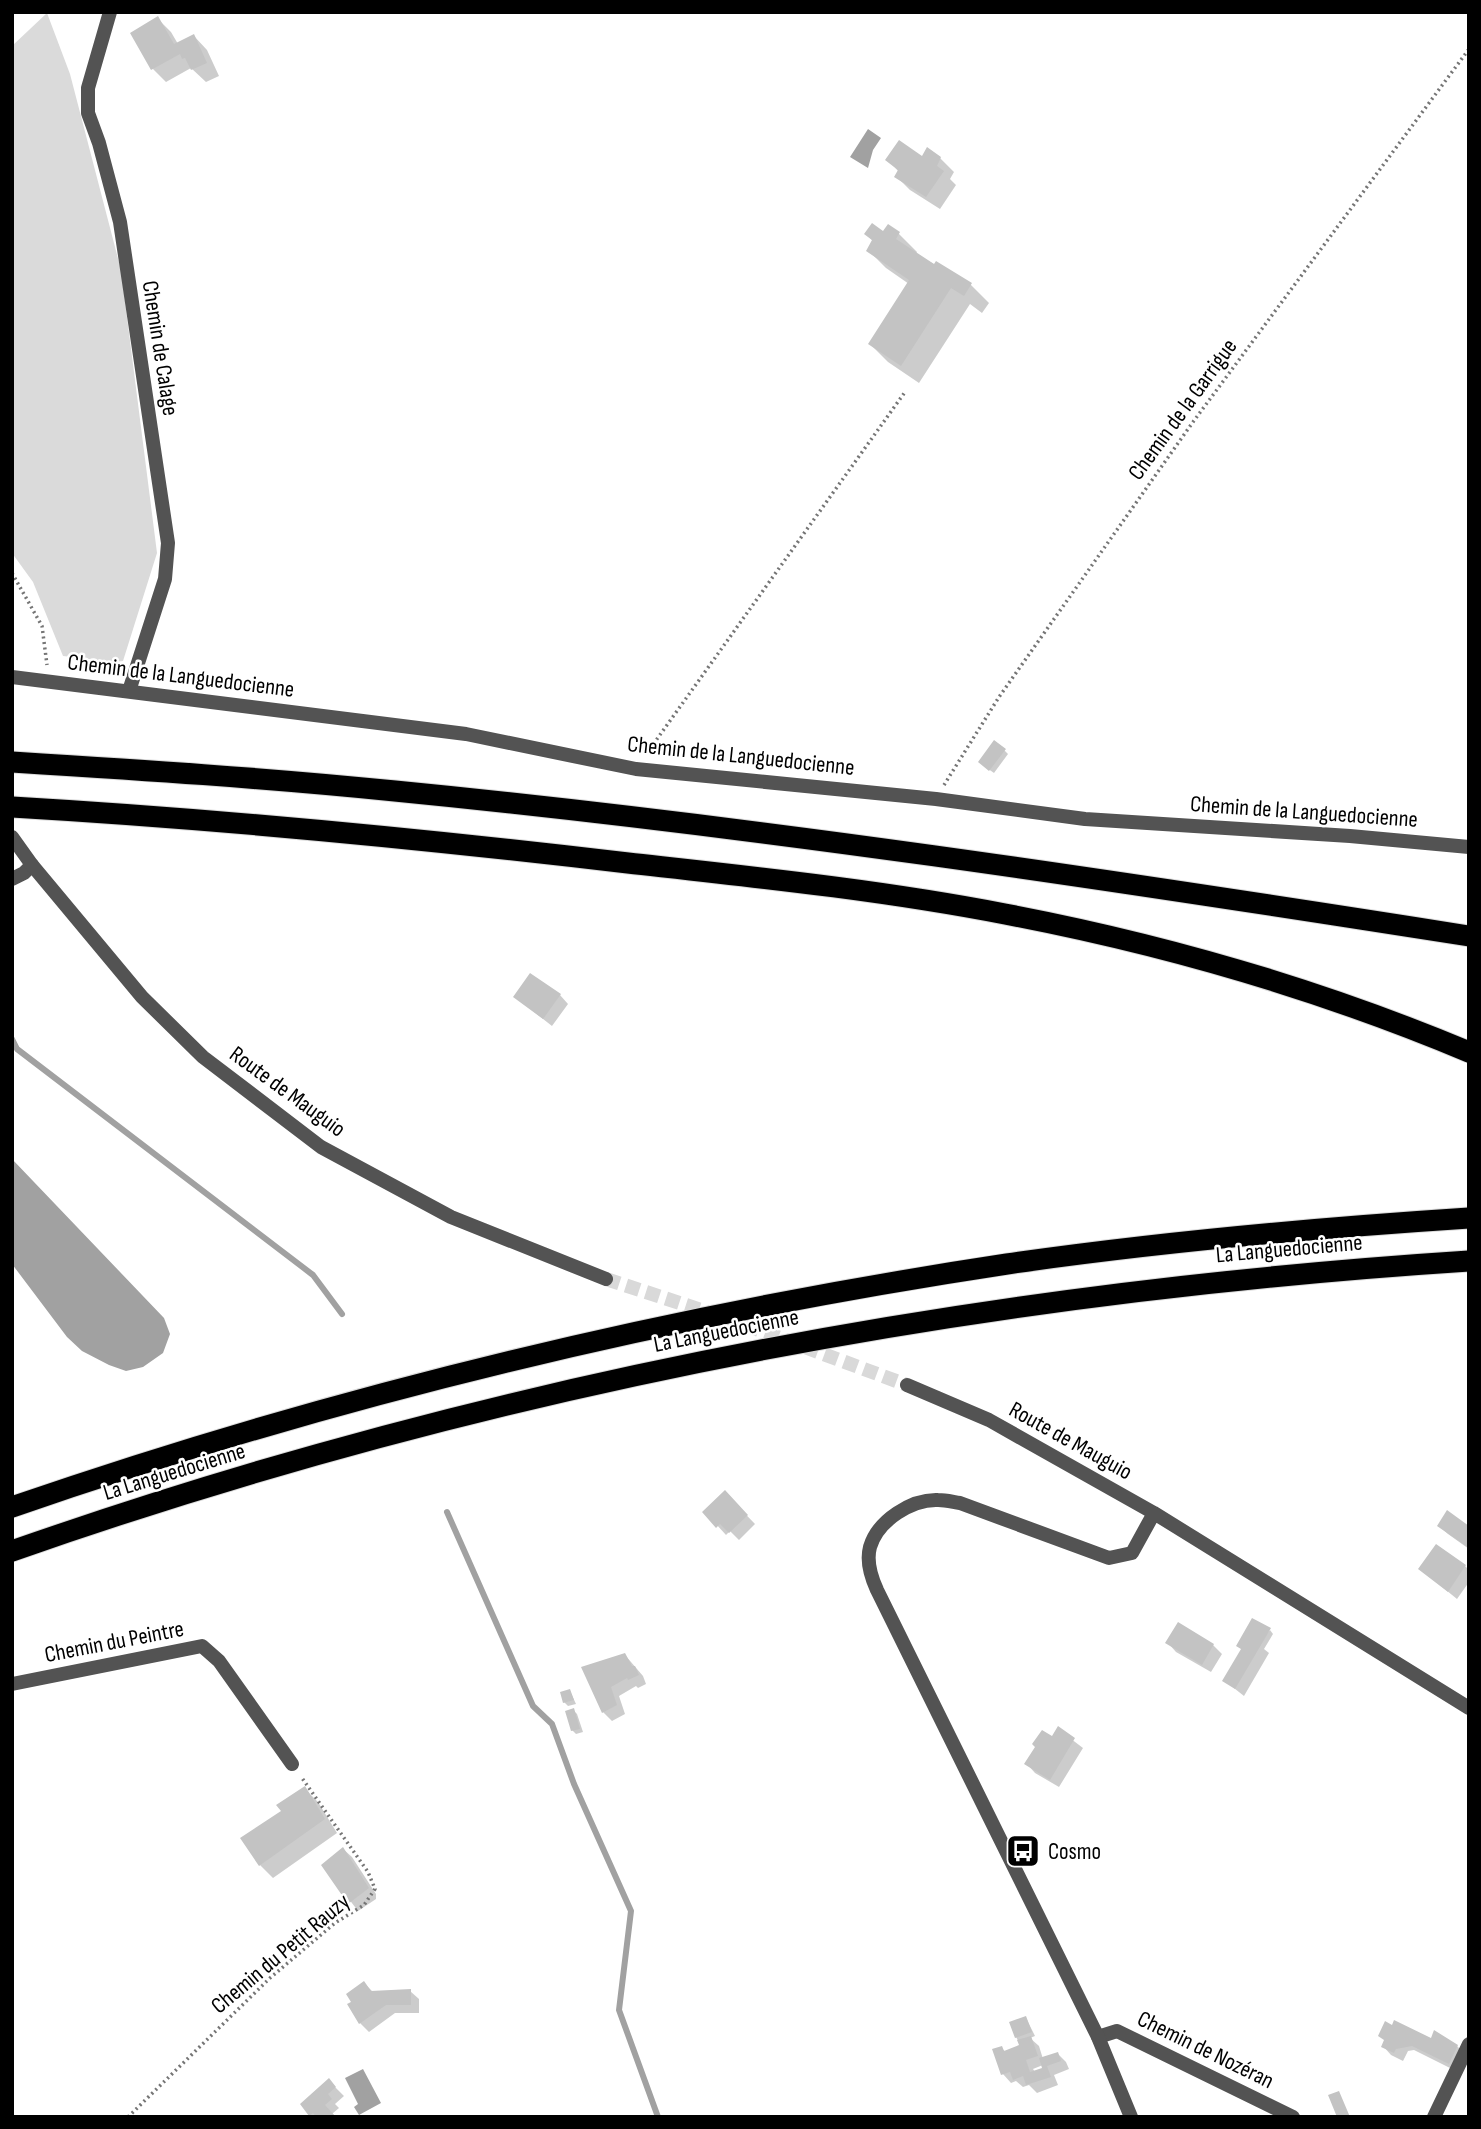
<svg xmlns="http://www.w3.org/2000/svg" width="1481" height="2129" font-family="'Sofia Sans Condensed',sans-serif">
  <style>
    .green { fill: #dadada }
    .water { fill: #a1a1a1 }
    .shadow { fill: #0003; fill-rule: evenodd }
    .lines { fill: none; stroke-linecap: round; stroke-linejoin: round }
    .stream { stroke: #a1a1a1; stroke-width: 6 }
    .building { fill: #c3c3c3 }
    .tertiary-tunnel { stroke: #d9d9d9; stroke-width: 14; stroke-dasharray: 14 7; stroke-linecap: butt }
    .motorway-casing { stroke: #dbdbdb; stroke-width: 23 }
    .path { stroke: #757575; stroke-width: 3.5; stroke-dasharray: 2 3.5; stroke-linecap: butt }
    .minor { stroke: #535353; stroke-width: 14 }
    .tertiary { stroke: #535353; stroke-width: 14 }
    .motorway { stroke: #000; stroke-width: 21 }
    .labels { text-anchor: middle; stroke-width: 5; stroke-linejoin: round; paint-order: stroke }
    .street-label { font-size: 23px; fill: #000; stroke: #fff }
    .poi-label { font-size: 23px; fill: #000; stroke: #fff; text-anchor: start }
  </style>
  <rect width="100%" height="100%" fill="#fff"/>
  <path class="green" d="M 47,13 L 70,74 L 121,270 L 157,553 L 123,661 L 115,662 L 63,656 L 33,582 L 12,553 L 12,46 Z"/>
  <path class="water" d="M 868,129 L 881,138 L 873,150 L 868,168 L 850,157 Z
    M 12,1159 L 164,1318 L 170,1334 L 163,1353 L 143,1367 L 126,1371 L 109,1365 L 82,1351 L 67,1337 L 12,1264 Z
    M 363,2069 L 381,2103 L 359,2115 L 354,2107 L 358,2104 L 345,2078 Z"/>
  <path class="shadow" d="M 158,19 L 171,32 L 178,44 L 194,36 L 207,50 L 219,76 L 206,82 L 191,68 L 166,82 L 153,69 Z
    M 940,158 L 954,172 L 950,179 L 956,185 L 940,209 L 910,190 L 897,177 L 899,172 L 888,160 Z
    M 866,234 L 899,234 L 917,252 L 916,254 L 971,285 L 989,303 L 982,313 L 970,304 L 919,383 L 888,362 L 870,344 L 909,284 L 886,268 L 868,250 L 873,241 Z
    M 1004,750 L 1008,754 L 994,773 L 984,766 Z
    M 560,995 L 568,1004 L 552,1026 L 515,997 Z
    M 725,1493 L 755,1524 L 739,1540 L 730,1531 L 726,1535 L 705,1512 Z
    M 1439,1526 L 1469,1528 L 1469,1549 L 1448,1534 Z
    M 1465,1566 L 1469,1570 L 1469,1582 L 1457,1599 L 1420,1569 Z
    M 1270,1630 L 1273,1634 L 1264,1649 L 1269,1653 L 1244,1696 L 1225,1681 Z
    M 1168,1643 L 1213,1645 L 1222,1654 L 1211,1672 L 1176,1652 Z
    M 625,1655 L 643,1676 L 646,1684 L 638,1688 L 636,1686 L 619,1696 L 625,1714 L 612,1721 L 603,1712 L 583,1668 Z
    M 570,1691 L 576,1704 L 568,1706 L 564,1702 Z
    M 573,1710 L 577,1714 L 583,1732 L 576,1734 L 572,1730 Z
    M 1058,1729 L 1083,1748 L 1059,1787 L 1035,1773 L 1027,1764 L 1037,1747 L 1052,1738 Z
    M 305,1789 L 318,1802 L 337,1833 L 273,1878 L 260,1865 Z
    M 343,1849 L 352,1857 L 376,1894 L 376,1899 L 358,1911 L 323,1865 Z
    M 364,1983 L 373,1992 L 410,1991 L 419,1999 L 419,2013 L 395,2013 L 369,2032 L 360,2023 L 349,2005 Z
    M 1026,2018 L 1035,2036 L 1030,2038 L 1039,2046 L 1043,2059 L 1058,2054 L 1066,2062 L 1069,2069 L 1054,2075 L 1058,2085 L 1037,2093 L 1029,2085 L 1023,2087 L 1016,2081 L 1011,2083 L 1003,2074 L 1001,2048 L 1006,2052 L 1021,2046 L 1016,2037 ZM 1043,2065 L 1045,2069 L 1035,2072 L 1033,2069 Z
    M 1386,2041 L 1431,2041 L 1457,2046 L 1466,2055 L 1458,2072 L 1414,2050 L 1408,2051 L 1403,2061 L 1391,2055 L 1383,2046 Z
    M 329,2081 L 344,2096 L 335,2104 L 339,2108 L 332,2114 L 334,2117 L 312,2117 L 302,2105 Z"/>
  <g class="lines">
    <path class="stream" d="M 12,1039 L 17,1049 L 313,1275 L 342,1314
      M 447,1512 L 533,1706 L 552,1724 L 574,1784 L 631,1911 L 619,2010 L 658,2117"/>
  </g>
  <path class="building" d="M 158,16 L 174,44 L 194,34 L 207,63 L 191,70 L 185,58 L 182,59 L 180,54 L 151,70 L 130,33 Z
    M 899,140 L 922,156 L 927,147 L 941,157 L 937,166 L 944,171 L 926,197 L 894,177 L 898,170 L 885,160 Z
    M 872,223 L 883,231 L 888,224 L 900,232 L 896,239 L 934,264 L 936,261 L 972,283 L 964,296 L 951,288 L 901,366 L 868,344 L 909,280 L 866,251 L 872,240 L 864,234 Z
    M 994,740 L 1006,749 L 989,771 L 978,762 Z
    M 530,973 L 561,994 L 543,1019 L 513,997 Z
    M 725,1490 L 748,1515 L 729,1533 L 720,1524 L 716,1528 L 702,1512 Z
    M 1447,1510 L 1469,1526 L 1469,1548 L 1437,1526 Z
    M 1436,1544 L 1466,1565 L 1448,1592 L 1418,1569 Z
    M 1252,1618 L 1271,1628 L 1235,1689 L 1222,1681 L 1241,1649 L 1236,1646 Z
    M 1178,1622 L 1214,1644 L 1202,1665 L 1165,1643 Z
    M 625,1653 L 632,1666 L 635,1666 L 639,1675 L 628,1680 L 627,1678 L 611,1687 L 617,1705 L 602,1713 L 581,1667 Z
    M 570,1689 L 574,1700 L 563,1703 L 560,1692 Z
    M 574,1708 L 580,1729 L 571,1731 L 565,1711 Z
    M 1058,1726 L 1075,1738 L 1050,1780 L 1024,1764 L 1035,1747 L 1032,1744 L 1042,1730 L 1052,1736 Z
    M 305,1786 L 325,1819 L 259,1866 L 240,1838 L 281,1811 L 276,1805 Z
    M 343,1847 L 369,1888 L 348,1904 L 321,1865 Z
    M 364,1981 L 371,1991 L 411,1989 L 411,2005 L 386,2005 L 359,2024 L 347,2004 L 351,2002 L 346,1994 Z
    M 1026,2016 L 1032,2032 L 1015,2038 L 1009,2022 Z
    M 1394,2020 L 1431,2038 L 1434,2030 L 1458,2045 L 1449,2064 L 1412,2046 L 1396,2049 L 1394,2053 L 1381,2047 L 1384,2040 L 1378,2036 L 1385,2021 L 1392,2025 Z
    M 1031,2036 L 1038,2056 L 1026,2060 L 1030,2072 L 1042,2068 L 1039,2058 L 1058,2052 L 1061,2061 L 1047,2066 L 1051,2077 L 1026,2085 L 1023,2076 L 1013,2080 L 1010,2072 L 1001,2075 L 992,2049 L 1002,2046 L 1004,2051 L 1019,2045 L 1017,2040 Z
    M 329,2078 L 336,2087 L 328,2094 L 332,2099 L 325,2105 L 336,2117 L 316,2117 L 313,2113 L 309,2116 L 300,2104 Z
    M 1339,2091 L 1350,2117 L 1337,2117 L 1328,2095 Z"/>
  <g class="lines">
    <path class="tertiary-tunnel" d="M 606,1279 L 729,1319 L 907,1385"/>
    <defs>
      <path id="motorway" d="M 12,762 C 140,770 267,778 395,791 C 754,826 1112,880 1469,936
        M 12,807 C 218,819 424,839 628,863 C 754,877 881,890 1005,914 C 1163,944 1321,990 1469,1052
        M 12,1507 C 336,1395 669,1315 1007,1264 C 1160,1242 1315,1228 1469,1218
        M 12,1551 C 482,1386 973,1293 1469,1261"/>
    </defs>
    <use href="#motorway" class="motorway-casing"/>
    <path class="path" d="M 12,573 L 42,626 L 47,665
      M 647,753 L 905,392
      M 944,785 L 999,697 L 1193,422 L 1469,49
      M 128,2117 L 270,1978 L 335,1923 L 364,1905 L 375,1889 L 368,1872 L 302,1778"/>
    <path class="minor" d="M 110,12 L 88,88 L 88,113 L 99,143 L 120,222 L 168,543 L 165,579 L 129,691
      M 12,677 L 466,734 L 636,769 L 936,799 L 1085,819 L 1350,836 L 1469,847
      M 12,879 L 24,873 L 32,865
      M 12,1684 L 202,1646 L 219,1661 L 292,1764
      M 1098,2037 L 1117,2031 L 1293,2117
      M 1434,2117 L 1469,2044"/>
    <path class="tertiary" d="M 12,837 L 32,865 L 142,997 L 203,1057 L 321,1147 L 451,1217 L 606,1279
      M 907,1385 L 989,1420 L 1154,1513 L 1469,1708
      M 1131,2117 L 1098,2037 L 877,1590 C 871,1577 866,1562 870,1547 C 878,1520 912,1499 938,1500 C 946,1500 953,1502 960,1503 L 1109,1558 L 1132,1553 L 1154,1513"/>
    <use href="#motorway" class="motorway"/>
  </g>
  <defs>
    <symbol id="bus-square" viewBox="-11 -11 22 22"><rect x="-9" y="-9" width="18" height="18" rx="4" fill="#000" stroke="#fff"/><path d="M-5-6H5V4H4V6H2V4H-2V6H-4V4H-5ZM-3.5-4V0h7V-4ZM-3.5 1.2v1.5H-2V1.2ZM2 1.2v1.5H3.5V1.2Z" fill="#fff"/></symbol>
  </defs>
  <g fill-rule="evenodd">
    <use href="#bus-square" x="1004" y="1832" width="38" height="38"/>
  </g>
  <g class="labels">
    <g class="street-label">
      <text transform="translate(161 348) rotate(81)" y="8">Chemin de Calage</text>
      <text transform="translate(1182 409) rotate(-54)" y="8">Chemin de la Garrigue</text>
      <text transform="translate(181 675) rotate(7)" y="8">Chemin de la Languedocienne</text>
      <text transform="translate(741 755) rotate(6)" y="8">Chemin de la Languedocienne</text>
      <text transform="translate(1304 811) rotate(4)" y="8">Chemin de la Languedocienne</text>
      <text transform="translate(288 1091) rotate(36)" y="8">Route de Mauguio</text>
      <text transform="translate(1289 1248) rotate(-5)" y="8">La Languedocienne</text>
      <text transform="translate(726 1330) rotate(-11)" y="8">La Languedocienne</text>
      <text transform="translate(1071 1440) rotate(29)" y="8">Route de Mauguio</text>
      <text transform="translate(174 1471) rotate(-17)" y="8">La Languedocienne</text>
      <text transform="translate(114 1641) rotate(-11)" y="8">Chemin du Peintre</text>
      <text transform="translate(280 1953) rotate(-40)" y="8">Chemin du Petit Rauzy</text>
      <text transform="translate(1206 2049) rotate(26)" y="8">Chemin de Nozéran</text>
    </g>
    <g class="poi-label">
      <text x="1048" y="1859">Cosmo</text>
    </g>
  </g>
  <rect width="1481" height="2129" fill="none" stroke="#000000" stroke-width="28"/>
</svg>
